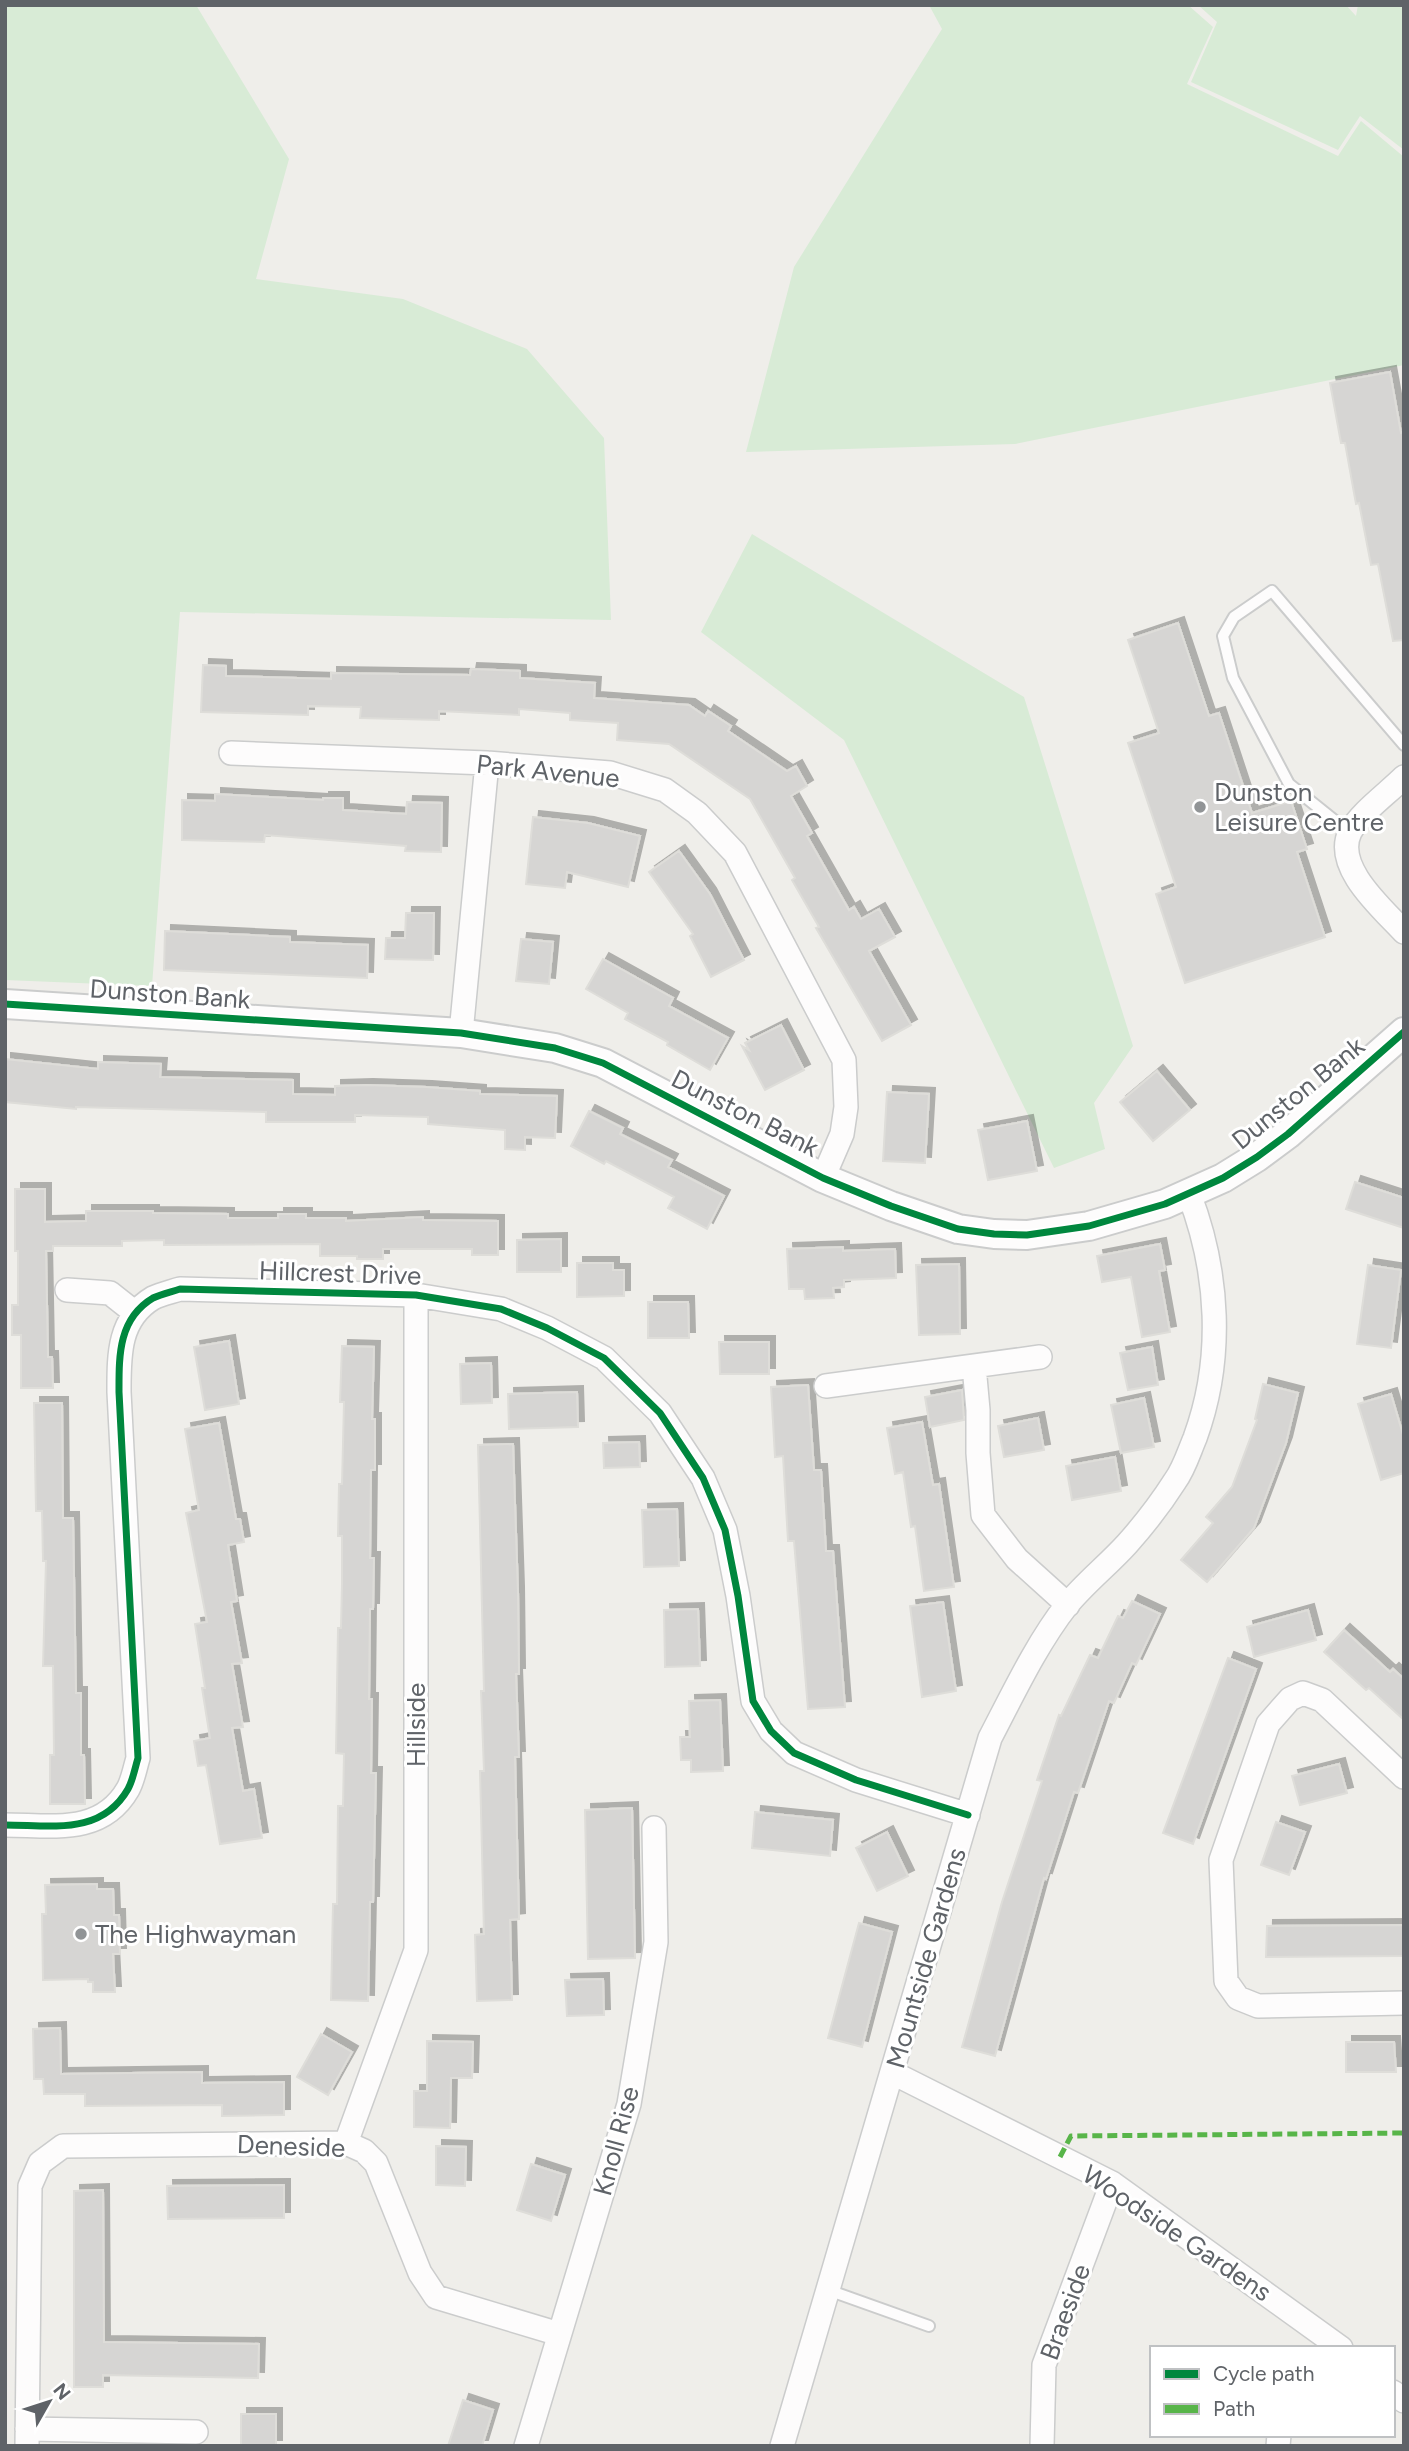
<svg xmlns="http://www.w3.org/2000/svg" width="1409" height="2451" font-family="Figtree,sans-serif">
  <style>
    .green { fill: #d8ebd6 }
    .building { fill: #d6d5d3; stroke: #deddd9; stroke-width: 2; filter: url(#shadow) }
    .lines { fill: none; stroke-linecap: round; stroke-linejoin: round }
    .service-casing { stroke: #cbcccc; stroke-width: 14 }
    .minor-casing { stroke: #cbcccc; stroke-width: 26 }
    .tertiary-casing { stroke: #cbcccc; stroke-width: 32 }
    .service { stroke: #fdfcfc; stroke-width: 10 }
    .minor { stroke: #fdfcfc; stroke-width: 23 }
    .tertiary { stroke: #fdfcfc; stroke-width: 28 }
    .quiet { stroke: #58b549; stroke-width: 5; stroke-dasharray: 10 5; stroke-linecap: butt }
    .cycleway-casing { stroke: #fff; stroke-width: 11 }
    .cycleway { stroke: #00873e; stroke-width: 7 }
    .poi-dot { fill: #919496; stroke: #fff; stroke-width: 2.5 }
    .labels { text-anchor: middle; stroke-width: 6; stroke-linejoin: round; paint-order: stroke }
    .street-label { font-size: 26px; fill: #5f6368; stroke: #fff }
    .poi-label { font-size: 26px; fill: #5f6368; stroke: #fff; text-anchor: start }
  </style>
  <defs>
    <filter id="shadow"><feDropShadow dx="6" dy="-6" stdDeviation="0" flood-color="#0004"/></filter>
  </defs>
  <rect width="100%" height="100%" fill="#efeeea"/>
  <path class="green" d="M 5,5 L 196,5 L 289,159 L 256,279 L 403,299 L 527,349 L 604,438 L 611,620 L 180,612 L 152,986 L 5,980 Z
    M 929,5 L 1188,5 L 1213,27 L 1187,84 L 1338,156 L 1361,121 L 1404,157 L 1404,365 L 1015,444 L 746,452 L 794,267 L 942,29 Z
    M 1198,5 L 1346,5 L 1356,16 L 1358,5 L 1404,5 L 1404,150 L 1360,116 L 1338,150 L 1191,82 L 1217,22 Z
    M 752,534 L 1024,697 L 1133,1046 L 1094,1103 L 1105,1149 L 1054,1168 L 844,740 L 701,632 Z"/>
  <path class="building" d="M 1390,372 L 1401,433 L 1404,432 L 1404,640 L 1393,641 L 1378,564 L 1371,565 L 1359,503 L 1356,504 L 1345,443 L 1341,443 L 1330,383 Z
    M 1178,623 L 1209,716 L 1219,713 L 1252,813 L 1291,801 L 1307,849 L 1297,852 L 1325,937 L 1185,983 L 1156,894 L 1176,887 L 1128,743 L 1159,733 L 1128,640 Z
    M 203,665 L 226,666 L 226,676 L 331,679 L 331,673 L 470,675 L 471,669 L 520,671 L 520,678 L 595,683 L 594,698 L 689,705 L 705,716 L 708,711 L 731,726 L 728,731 L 787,771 L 796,766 L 807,786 L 791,796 L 812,833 L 807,836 L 849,910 L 854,907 L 861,919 L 879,909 L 895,937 L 869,951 L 911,1025 L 882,1041 L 816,928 L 819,927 L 792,880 L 795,878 L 750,799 L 669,744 L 617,740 L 618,723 L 570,720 L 570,713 L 519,709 L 519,715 L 439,711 L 439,720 L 360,718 L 361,707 L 308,706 L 308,715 L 201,712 Z
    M 215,794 L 323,800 L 323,798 L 343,798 L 343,810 L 406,814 L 407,802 L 442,803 L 441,852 L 405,851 L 406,846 L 265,835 L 264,842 L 182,840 L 182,800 L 215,801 Z
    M 533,817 L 588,823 L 640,836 L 628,887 L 567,872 L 565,888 L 526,884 Z
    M 679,851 L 710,894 L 744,960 L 711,977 L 690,936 L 693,934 L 649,872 Z
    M 406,913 L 434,913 L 433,960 L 385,959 L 386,938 L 405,938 Z
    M 165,931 L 290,937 L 290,942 L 368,945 L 367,978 L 164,970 Z
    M 521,939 L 553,942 L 549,984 L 516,981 Z
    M 603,959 L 673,998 L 669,1006 L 728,1038 L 710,1070 L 667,1045 L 668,1042 L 625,1019 L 628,1013 L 586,989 Z
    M 781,1025 L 804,1070 L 765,1090 L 742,1046 L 749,1050 L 745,1043 Z
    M 5,1059 L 98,1069 L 98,1062 L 161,1064 L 160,1077 L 293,1080 L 293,1094 L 335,1095 L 335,1086 L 367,1085 L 426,1087 L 480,1091 L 480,1094 L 557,1096 L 555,1138 L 525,1137 L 525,1150 L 505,1149 L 505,1130 L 428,1124 L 428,1117 L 355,1115 L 355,1122 L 266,1122 L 266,1112 L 76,1107 L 76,1109 L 5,1102 Z
    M 1157,1071 L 1190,1110 L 1153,1141 L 1120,1102 Z
    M 887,1092 L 929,1094 L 925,1163 L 883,1161 Z
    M 589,1111 L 623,1128 L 620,1134 L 672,1160 L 668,1167 L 724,1196 L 707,1229 L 668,1208 L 674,1197 L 606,1161 L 604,1164 L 571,1146 Z
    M 1027,1121 L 1037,1171 L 988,1180 L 978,1130 Z
    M 1355,1182 L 1404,1198 L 1404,1228 L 1346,1209 Z
    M 15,1189 L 45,1189 L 45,1222 L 86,1221 L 86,1211 L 153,1211 L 153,1213 L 228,1214 L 228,1218 L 278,1218 L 278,1214 L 306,1214 L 306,1218 L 346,1218 L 346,1221 L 423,1217 L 423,1220 L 498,1221 L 498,1255 L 472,1255 L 472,1249 L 383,1249 L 383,1259 L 357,1259 L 357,1256 L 320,1256 L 320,1244 L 164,1245 L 164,1240 L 122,1241 L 122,1246 L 53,1246 L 53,1251 L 46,1251 L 48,1357 L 52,1357 L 53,1388 L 21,1388 L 21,1335 L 12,1335 L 12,1305 L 18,1305 L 18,1251 L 15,1251 Z
    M 561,1239 L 561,1272 L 517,1272 L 517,1240 Z
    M 1160,1244 L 1165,1270 L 1159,1271 L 1170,1332 L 1142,1337 L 1131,1277 L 1102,1282 L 1097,1256 Z
    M 843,1247 L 843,1251 L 895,1249 L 896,1278 L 844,1280 L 844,1287 L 833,1288 L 834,1298 L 805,1299 L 804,1289 L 789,1289 L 787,1249 Z
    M 577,1263 L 613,1263 L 613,1270 L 624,1270 L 624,1296 L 577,1297 Z
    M 959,1264 L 960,1334 L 919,1335 L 916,1265 Z
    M 1368,1265 L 1401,1270 L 1391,1348 L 1357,1344 Z
    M 648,1302 L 688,1302 L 689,1338 L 648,1338 Z
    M 229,1341 L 239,1404 L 205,1410 L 194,1347 Z
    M 719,1342 L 769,1342 L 769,1374 L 720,1374 Z
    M 342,1346 L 374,1347 L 372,1419 L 375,1419 L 375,1470 L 371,1470 L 370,1558 L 374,1558 L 373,1609 L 370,1609 L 369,1699 L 372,1699 L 371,1773 L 376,1773 L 373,1902 L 370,1902 L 368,2001 L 331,2000 L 333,1904 L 337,1904 L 338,1806 L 343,1806 L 344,1754 L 336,1753 L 338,1628 L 341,1628 L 342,1583 L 342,1536 L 338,1536 L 339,1484 L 342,1484 L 344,1402 L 340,1402 Z
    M 1152,1347 L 1158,1385 L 1128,1390 L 1120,1353 Z
    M 491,1363 L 492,1403 L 461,1404 L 460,1364 Z
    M 1263,1384 L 1298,1393 L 1286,1443 L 1254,1528 L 1207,1582 L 1181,1560 L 1213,1523 L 1206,1517 L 1232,1487 L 1257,1420 L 1255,1419 Z
    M 808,1385 L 814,1470 L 821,1470 L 826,1551 L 833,1551 L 845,1707 L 808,1709 L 794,1541 L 788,1541 L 783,1456 L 775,1457 L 771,1387 Z
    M 962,1390 L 964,1420 L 930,1427 L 925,1397 Z
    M 577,1392 L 578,1427 L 509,1429 L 508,1394 Z
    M 1391,1394 L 1404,1438 L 1404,1473 L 1381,1480 L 1358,1404 Z
    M 1144,1398 L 1154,1447 L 1121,1453 L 1111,1405 Z
    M 34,1403 L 62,1403 L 63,1518 L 73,1518 L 76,1693 L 81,1693 L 81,1755 L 84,1755 L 85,1804 L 50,1804 L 50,1755 L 54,1755 L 53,1666 L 43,1666 L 46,1561 L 43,1561 L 42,1511 L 36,1511 Z
    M 1038,1418 L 1044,1450 L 1004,1457 L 998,1426 Z
    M 922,1422 L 933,1485 L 939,1484 L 954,1587 L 924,1591 L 915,1526 L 911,1527 L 903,1472 L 895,1474 L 887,1428 Z
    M 219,1423 L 236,1519 L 240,1519 L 244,1542 L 228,1545 L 237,1601 L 231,1602 L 242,1663 L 232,1664 L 243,1727 L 232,1728 L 243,1791 L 254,1789 L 262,1838 L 220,1844 L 206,1765 L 198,1766 L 194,1741 L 210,1738 L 202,1688 L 205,1688 L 195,1624 L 207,1622 L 186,1513 L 199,1510 L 185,1429 Z
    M 639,1442 L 640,1467 L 604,1468 L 603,1443 Z
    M 513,1444 L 518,1592 L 519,1674 L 516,1674 L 519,1757 L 515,1757 L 519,1919 L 510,1920 L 512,2000 L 477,2001 L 475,1935 L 484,1934 L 480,1771 L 484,1771 L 481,1691 L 484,1691 L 478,1445 Z
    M 1115,1457 L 1121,1491 L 1072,1500 L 1066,1466 Z
    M 677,1509 L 679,1566 L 644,1567 L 642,1510 Z
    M 1132,1601 L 1160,1614 L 1136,1665 L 1132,1663 L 1114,1703 L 1109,1701 L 1078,1793 L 1074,1792 L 1046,1879 L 1044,1878 L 995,2056 L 962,2047 L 1002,1902 L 1042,1781 L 1037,1780 L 1059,1715 L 1061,1716 L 1090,1655 L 1098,1658 L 1118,1616 L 1123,1618 Z
    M 943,1602 L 956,1691 L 922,1697 L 910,1606 Z
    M 698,1609 L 700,1666 L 665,1667 L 664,1610 Z
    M 1308,1610 L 1316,1640 L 1254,1657 L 1247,1627 Z
    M 1344,1630 L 1390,1672 L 1393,1669 L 1404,1679 L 1404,1720 L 1369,1688 L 1366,1690 L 1324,1652 Z
    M 1228,1658 L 1256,1669 L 1193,1844 L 1163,1833 Z
    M 720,1700 L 723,1771 L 691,1772 L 691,1760 L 681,1760 L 680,1737 L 690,1737 L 689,1701 Z
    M 1339,1764 L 1347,1793 L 1300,1805 L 1292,1776 Z
    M 632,1808 L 635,1958 L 588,1959 L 585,1810 Z
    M 755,1812 L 833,1820 L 830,1856 L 752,1848 Z
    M 1276,1822 L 1305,1832 L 1289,1875 L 1261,1865 Z
    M 887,1832 L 908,1876 L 877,1891 L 856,1848 Z
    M 97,1884 L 97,1889 L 113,1889 L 114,1915 L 119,1915 L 120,1954 L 113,1954 L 115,1992 L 93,1992 L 93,1982 L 88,1982 L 88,1979 L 43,1980 L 42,1914 L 46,1914 L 45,1885 Z
    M 859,1923 L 892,1932 L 862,2047 L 828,2038 Z
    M 1404,1925 L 1404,1956 L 1266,1957 L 1267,1926 Z
    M 603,1979 L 604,2015 L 567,2016 L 565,1980 Z
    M 60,2028 L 61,2074 L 202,2072 L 202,2083 L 284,2082 L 284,2115 L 222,2116 L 222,2105 L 85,2106 L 85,2094 L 44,2094 L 43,2079 L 34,2079 L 33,2029 Z
    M 321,2034 L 352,2052 L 328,2095 L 297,2077 Z
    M 427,2041 L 473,2042 L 472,2078 L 451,2078 L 450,2128 L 414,2127 L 414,2091 L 427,2091 Z
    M 1346,2042 L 1394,2042 L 1396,2072 L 1346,2072 Z
    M 436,2146 L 466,2147 L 465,2186 L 436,2185 Z
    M 531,2164 L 565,2175 L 551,2221 L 517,2210 Z
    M 284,2185 L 284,2218 L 168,2219 L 167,2186 Z
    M 103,2190 L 104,2342 L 259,2344 L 258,2378 L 103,2375 L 103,2387 L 74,2387 L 74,2191 Z
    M 463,2400 L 493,2410 L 482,2446 L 448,2446 Z
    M 241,2414 L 276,2414 L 276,2446 L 241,2446 Z"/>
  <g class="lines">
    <defs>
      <path id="service" d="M 1350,833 L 1289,784 L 1233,678 L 1223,636 L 1234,617 L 1272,591 L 1404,745
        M 828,2290 L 929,2326"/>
      <path id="minor" d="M 231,753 L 487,763 L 610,773 L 665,790 L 697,813 L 735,853 L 844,1060 L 846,1107 L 842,1134 L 823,1178
        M 1404,777 C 1388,793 1360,813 1350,832 C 1333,867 1383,909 1404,932
        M 461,1033 L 487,763
        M 67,1290 L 110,1293 L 134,1312
        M 974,1366 L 978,1410 L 978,1453 L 983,1515 L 1017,1559 L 1068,1605
        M 826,1386 L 1040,1357
        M 1404,1777 L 1322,1700 L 1303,1693 L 1290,1699 L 1268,1724 L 1221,1860 L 1226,1981 L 1238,1998 L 1258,2006 L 1404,2003
        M 5,1825 C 51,1825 101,1836 128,1789 C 133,1780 135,1768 138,1758 L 119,1392 C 119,1356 118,1319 153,1298 C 161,1294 171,1292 180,1289 L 416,1295 L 501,1309 L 547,1328 L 604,1358 L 660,1413 L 703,1478 L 725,1530 L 738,1596 L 753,1701 L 771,1731 L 794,1753 L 856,1780 L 968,1815
        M 893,2073 L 1112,2183 L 1341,2348
        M 346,2143 L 416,1950 L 416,1295
        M 1393,2392 L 1404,2401
        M 27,2429 L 196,2432
        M 27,2446 L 30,2186 L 40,2163 L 63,2146 L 346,2143 L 364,2151 L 376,2163 L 420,2273 L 436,2297 L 559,2334
        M 526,2446 L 629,2104 L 656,1942 L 654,1828
        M 782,2446 L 990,1738 C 1013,1694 1037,1643 1067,1605 C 1085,1583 1108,1565 1127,1544 C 1144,1525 1161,1503 1175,1481 C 1184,1469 1189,1452 1195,1438 C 1224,1359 1219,1272 1189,1194
        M 1042,2446 L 1044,2365 L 1112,2183
        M 1278,2446 L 1279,2435"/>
      <path id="tertiary" d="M 5,1004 L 461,1033 L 555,1048 L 603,1063 L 823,1178 L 891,1206 L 958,1229 L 994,1234 L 1027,1235 L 1089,1226 L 1165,1204 L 1223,1178 L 1257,1157 L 1288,1134 L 1404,1032"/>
    </defs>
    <use href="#service" class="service-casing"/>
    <use href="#minor" class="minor-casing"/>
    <use href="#tertiary" class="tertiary-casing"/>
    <use href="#service" class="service"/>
    <use href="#minor" class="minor"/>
    <use href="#tertiary" class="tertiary"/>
    <path class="quiet" d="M 1060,2157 L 1071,2136 L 1404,2133"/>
    <defs>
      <path id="cycleway" d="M 5,1004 L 461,1033 L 555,1048 L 603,1063 L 823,1178 L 891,1206 L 958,1229 L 994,1234 L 1027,1235 L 1089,1226 L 1165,1204 L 1223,1178 L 1257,1157 L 1288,1134 L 1404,1032
        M 5,1825 C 51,1825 101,1836 128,1789 C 133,1780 135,1768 138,1758 L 119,1392 C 119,1356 118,1319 153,1298 C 161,1294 171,1292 180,1289 L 416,1295 L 501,1309 L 547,1328 L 604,1358 L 660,1413 L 703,1478 L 725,1530 L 738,1596 L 753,1701 L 771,1731 L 794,1753 L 856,1780 L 968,1815"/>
    </defs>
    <use href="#cycleway" class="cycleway-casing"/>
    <use href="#cycleway" class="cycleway"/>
  </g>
  <g class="poi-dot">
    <circle cx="1200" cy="807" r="7"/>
    <circle cx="81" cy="1934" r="7"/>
  </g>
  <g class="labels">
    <g class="street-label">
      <text transform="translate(548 771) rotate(6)" y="9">Park Avenue</text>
      <text transform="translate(170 994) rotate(4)" y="9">Dunston Bank</text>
      <text transform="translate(1298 1093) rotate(-39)" y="9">Dunston Bank</text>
      <text transform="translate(745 1113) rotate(27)" y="9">Dunston Bank</text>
      <text transform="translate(340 1273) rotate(2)" y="9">Hillcrest Drive</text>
      <text transform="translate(416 1725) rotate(-90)" y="9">Hillside</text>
      <text transform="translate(926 1958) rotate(-74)" y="9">Mountside Gardens</text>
      <text transform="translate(616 2141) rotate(-75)" y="9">Knoll Rise</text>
      <text transform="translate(291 2146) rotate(2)" y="9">Deneside</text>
      <text transform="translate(1177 2233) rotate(34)" y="9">Woodside Gardens</text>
      <text transform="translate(1065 2312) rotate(-70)" y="9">Braeside</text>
    </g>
    <g class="poi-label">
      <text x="1214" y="801">Dunston<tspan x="1214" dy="30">Leisure Centre</tspan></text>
      <text x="95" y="1943">The Highwayman</text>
    </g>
  </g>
  <rect width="1409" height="2451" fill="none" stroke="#5f6368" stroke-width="14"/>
  <rect x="1150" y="2346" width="245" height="91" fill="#ffffff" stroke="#bfc1c3" stroke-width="2"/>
  <rect x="1164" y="2369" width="35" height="10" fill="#00873e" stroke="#bfc1c3" stroke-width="2"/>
  <text x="1213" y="2381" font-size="21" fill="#5f6368">Cycle path</text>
  <rect x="1164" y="2404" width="35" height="10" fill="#58b549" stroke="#bfc1c3" stroke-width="2"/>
  <text x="1213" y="2416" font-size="21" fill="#5f6368">Path</text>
  <g transform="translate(49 2402) rotate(51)" stroke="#ffffff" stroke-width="5" paint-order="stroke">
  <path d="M0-5L12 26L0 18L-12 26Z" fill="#5f6368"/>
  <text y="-10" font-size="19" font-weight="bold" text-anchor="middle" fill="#5f6368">N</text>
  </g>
</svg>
